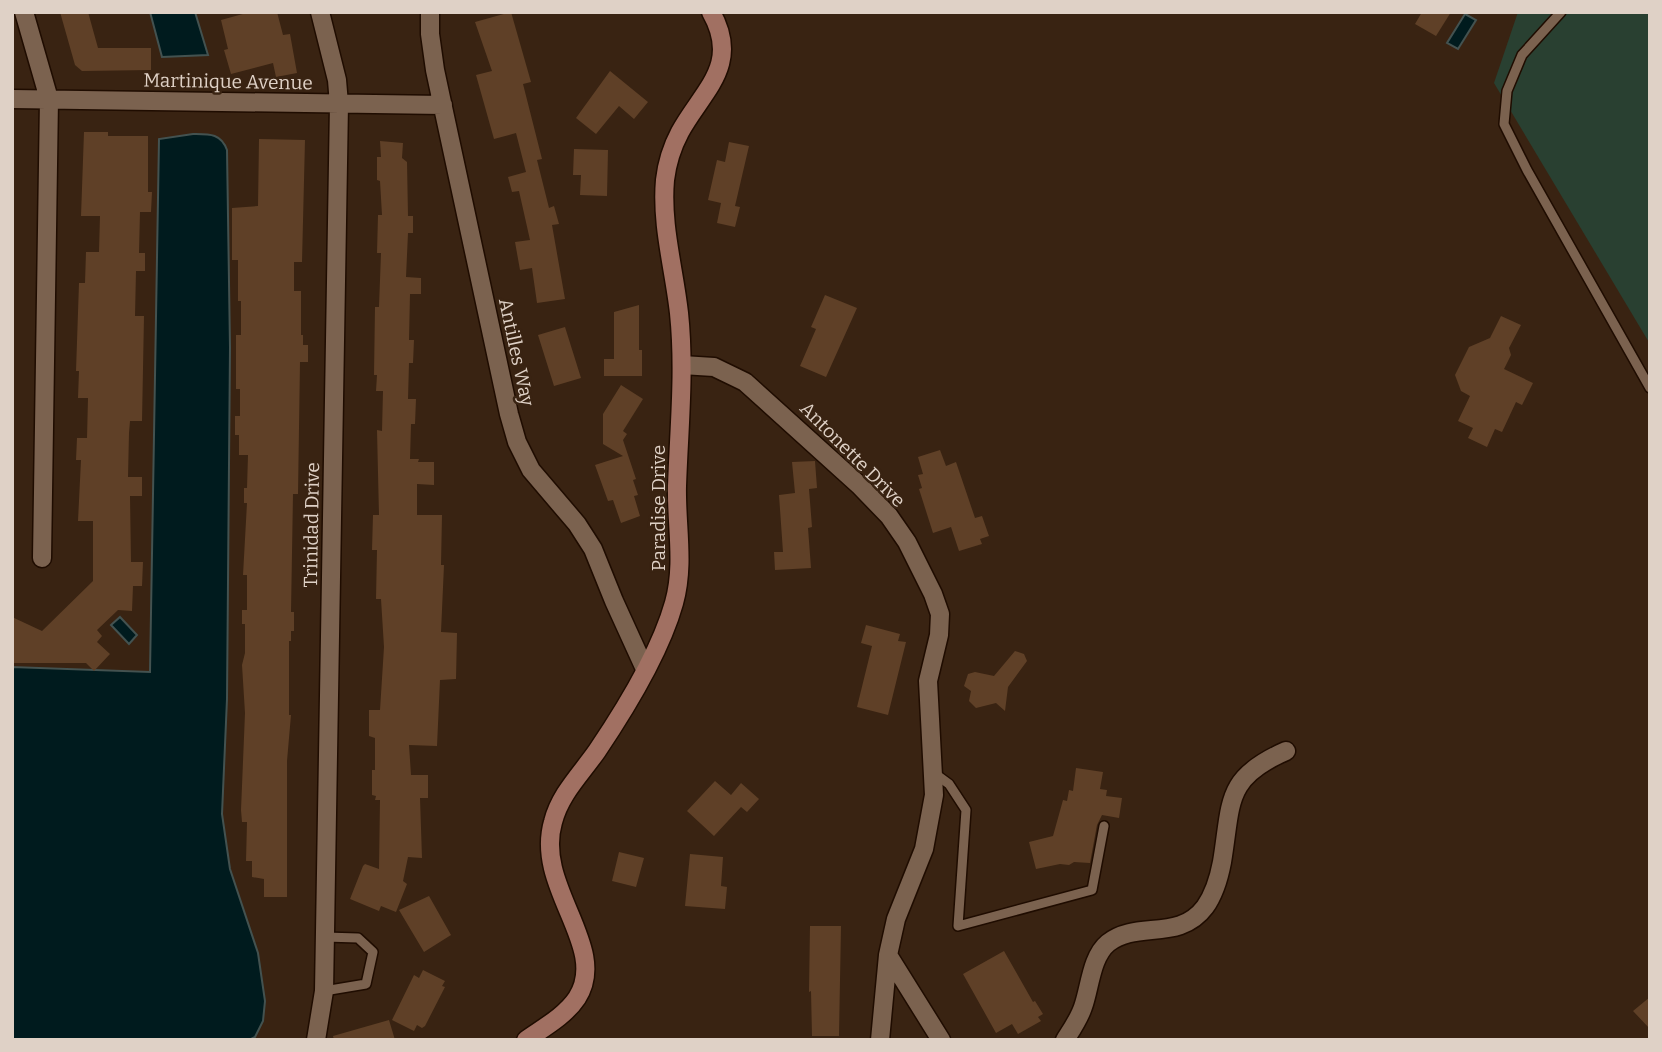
<svg xmlns="http://www.w3.org/2000/svg" width="1662" height="1052" font-family="Bitter,serif">
  <style>
    .green { fill: #294031 }
    .water { fill: #001b1e; stroke: #435250; stroke-width: 2 }
    .building { fill: #5f4027 }
    .lines { fill: none; stroke-linecap: round; stroke-linejoin: round }
    .lane-casing { stroke: #1f0c00; stroke-width: 12 }
    .street-casing { stroke: #1f0c00; stroke-width: 21 }
    .secondary-casing { stroke: #1f0c00; stroke-width: 21 }
    .lane { stroke: #7b624f; stroke-width: 9 }
    .street { stroke: #7b624f; stroke-width: 18 }
    .secondary { stroke: #a17062; stroke-width: 18 }
    .labels { text-anchor: middle; stroke-width: 5; stroke-linejoin: round; paint-order: stroke }
    .street-label { font-size: 19px; fill: #dfd1c6; stroke: #392312 }
  </style>
  <rect width="100%" height="100%" fill="#392312"/>
  <path class="green" d="M 1518,12 L 1650,12 L 1650,344 L 1494,83 Z"/>
  <path class="water" d="M 150,12 L 195,12 L 208,55 L 162,57 Z
    M 1465,14 L 1476,20 L 1458,49 L 1447,43 Z
    M 193,134 C 209,134 221,133 227,150 L 230,347 L 227,699 L 222,814 L 230,869 L 258,953 L 265,1001 L 263,1021 L 255,1037 L 249,1040 L 12,1040 L 12,667 L 150,672 L 159,139 Z
    M 120,617 L 137,635 L 129,644 L 111,625 Z"/>
  <path class="building" d="M 60,12 L 88,12 L 98,48 L 151,48 L 151,70 L 82,71 L 75,65 Z
    M 250,12 L 277,12 L 283,35 L 290,34 L 297,73 L 276,77 L 273,63 L 231,74 L 224,50 L 228,49 L 221,20 Z
    M 511,12 L 531,82 L 523,84 L 542,159 L 537,160 L 549,208 L 554,206 L 559,224 L 552,225 L 565,299 L 537,303 L 532,268 L 520,270 L 515,242 L 530,240 L 519,191 L 512,192 L 508,177 L 526,172 L 516,133 L 494,139 L 476,75 L 492,71 L 475,22 Z
    M 1422,12 L 1451,12 L 1436,36 L 1415,24 Z
    M 610,71 L 648,102 L 634,119 L 619,106 L 596,134 L 576,118 Z
    M 84,132 L 108,132 L 108,136 L 148,136 L 148,192 L 152,192 L 151,212 L 140,212 L 139,253 L 145,253 L 145,271 L 136,271 L 135,316 L 144,316 L 142,421 L 130,421 L 129,433 L 128,477 L 142,477 L 142,496 L 130,496 L 131,562 L 143,562 L 142,586 L 133,586 L 132,611 L 118,610 L 97,630 L 102,636 L 97,642 L 110,654 L 94,671 L 86,663 L 12,663 L 12,617 L 42,631 L 93,581 L 93,521 L 78,521 L 81,460 L 76,460 L 77,438 L 87,438 L 88,398 L 78,398 L 79,371 L 76,371 L 79,283 L 85,283 L 86,252 L 99,252 L 100,216 L 81,216 Z
    M 259,139 L 305,140 L 302,262 L 294,262 L 294,291 L 301,291 L 301,335 L 303,335 L 303,345 L 308,345 L 308,362 L 300,362 L 298,494 L 293,494 L 291,612 L 294,612 L 294,631 L 291,631 L 291,641 L 289,641 L 289,715 L 291,715 L 287,761 L 287,897 L 264,897 L 264,879 L 252,877 L 252,861 L 246,861 L 247,822 L 242,822 L 241,810 L 245,713 L 242,665 L 245,653 L 245,624 L 242,624 L 242,610 L 247,610 L 247,575 L 243,575 L 247,503 L 244,503 L 244,488 L 247,488 L 248,455 L 239,455 L 239,435 L 235,435 L 235,416 L 240,416 L 240,389 L 236,389 L 236,335 L 241,335 L 241,301 L 238,301 L 238,260 L 232,260 L 232,208 L 258,206 Z
    M 380,141 L 403,143 L 402,158 L 407,162 L 408,216 L 413,216 L 413,233 L 408,233 L 406,277 L 421,278 L 421,294 L 410,294 L 409,340 L 414,340 L 413,363 L 409,363 L 408,399 L 416,399 L 415,424 L 411,424 L 410,459 L 419,459 L 418,462 L 434,462 L 434,485 L 417,484 L 417,515 L 442,515 L 441,565 L 444,565 L 441,632 L 457,633 L 456,679 L 440,680 L 437,746 L 409,745 L 411,775 L 428,775 L 428,798 L 420,798 L 422,858 L 408,857 L 403,881 L 407,884 L 396,912 L 381,906 L 379,911 L 350,899 L 363,866 L 365,864 L 379,869 L 380,800 L 375,800 L 376,796 L 372,795 L 372,770 L 375,770 L 375,738 L 369,736 L 369,710 L 380,710 L 384,647 L 381,599 L 376,599 L 377,550 L 372,550 L 373,515 L 379,515 L 377,430 L 382,431 L 383,391 L 376,391 L 377,375 L 374,375 L 375,307 L 379,307 L 381,253 L 377,253 L 378,215 L 382,215 L 380,181 L 377,180 L 377,157 L 381,157 Z
    M 729,142 L 749,146 L 735,206 L 740,207 L 735,227 L 717,223 L 721,203 L 708,200 L 717,160 L 725,162 Z
    M 574,149 L 608,150 L 607,196 L 580,195 L 581,175 L 573,175 Z
    M 825,295 L 857,308 L 826,377 L 800,366 L 816,329 L 811,327 Z
    M 639,305 L 639,350 L 642,350 L 642,376 L 604,376 L 604,359 L 614,359 L 614,312 Z
    M 1501,316 L 1521,325 L 1509,348 L 1511,355 L 1504,369 L 1533,383 L 1522,405 L 1516,402 L 1502,432 L 1495,429 L 1487,447 L 1468,438 L 1473,428 L 1458,421 L 1470,396 L 1461,391 L 1455,375 L 1469,347 L 1490,338 Z
    M 565,327 L 581,378 L 554,386 L 538,335 Z
    M 621,385 L 643,399 L 623,431 L 627,434 L 623,440 L 636,479 L 633,480 L 638,495 L 634,496 L 640,516 L 621,523 L 613,500 L 608,501 L 595,465 L 623,456 L 603,444 L 603,414 Z
    M 940,450 L 946,466 L 956,462 L 975,518 L 982,516 L 989,536 L 980,539 L 982,544 L 959,551 L 951,527 L 933,533 L 919,489 L 922,488 L 918,475 L 923,474 L 918,457 Z
    M 815,461 L 817,488 L 809,489 L 812,527 L 808,528 L 811,568 L 775,570 L 774,552 L 783,552 L 779,495 L 795,493 L 792,462 Z
    M 866,625 L 900,634 L 898,641 L 906,642 L 888,715 L 857,707 L 872,646 L 861,643 Z
    M 1015,651 L 1024,654 L 1027,661 L 1008,687 L 1005,711 L 996,703 L 976,708 L 969,701 L 971,691 L 964,686 L 968,674 L 975,672 L 994,676 Z
    M 1076,768 L 1103,772 L 1100,789 L 1107,790 L 1106,796 L 1122,798 L 1119,818 L 1102,815 L 1097,825 L 1090,863 L 1074,862 L 1069,865 L 1060,864 L 1036,869 L 1029,842 L 1053,836 L 1063,800 L 1067,801 L 1069,790 L 1073,791 Z
    M 715,781 L 731,795 L 741,783 L 759,799 L 747,812 L 741,807 L 714,836 L 687,811 Z
    M 619,852 L 644,858 L 636,887 L 612,881 Z
    M 690,854 L 723,857 L 721,886 L 727,887 L 725,909 L 685,906 Z
    M 429,896 L 451,935 L 424,952 L 399,910 Z
    M 810,926 L 841,926 L 839,1036 L 812,1036 L 811,991 L 809,992 Z
    M 1004,951 L 1033,1002 L 1035,1001 L 1043,1014 L 1038,1017 L 1041,1021 L 1018,1034 L 1012,1024 L 996,1033 L 963,974 Z
    M 423,970 L 445,981 L 442,986 L 445,987 L 425,1026 L 422,1028 L 417,1025 L 414,1031 L 392,1020 L 414,975 L 419,978 Z
    M 1650,997 L 1650,1029 L 1633,1011 Z
    M 389,1020 L 395,1040 L 334,1040 L 333,1036 Z"/>
  <g class="lines">
    <defs>
      <path id="lane" d="M 1561,12 L 1522,55 L 1507,91 L 1504,124 L 1527,170 L 1650,388
        M 934,773 L 949,784 L 966,810 L 958,926 L 1092,890 L 1104,826
        M 324,991 L 366,984 L 373,952 L 358,938 L 325,937"/>
      <path id="street" d="M 24,12 L 49,99 L 42,558
        M 430,12 L 430,34 L 435,70 L 509,414 L 517,442 L 531,470 L 577,524 L 593,549 L 614,601 L 645,669
        M 12,99 L 443,105
        M 682,365 L 714,367 L 745,382 L 859,485 L 889,516 L 907,542 L 933,594 L 940,614 L 939,635 L 928,681 L 934,795 L 924,849 L 896,919 L 888,955 L 880,1040
        M 888,955 L 941,1040
        M 316,1040 L 324,991 L 339,104 L 337,80 L 320,12
        M 1065,1040 C 1072,1029 1079,1019 1083,1007 C 1090,988 1091,957 1108,943 C 1137,920 1179,942 1205,907 C 1215,893 1219,878 1222,862 C 1232,802 1224,778 1286,751"/>
      <path id="secondary" d="M 526,1040 C 543,1028 565,1016 577,998 C 610,947 534,887 553,822 C 560,794 581,774 597,751 C 626,708 660,653 674,603 C 685,564 676,525 677,486 C 679,428 685,371 679,313 C 674,268 661,225 665,180 C 667,163 672,147 680,132 C 703,90 741,65 711,12"/>
    </defs>
    <use href="#lane" class="lane-casing"/>
    <use href="#street" class="street-casing"/>
    <use href="#secondary" class="secondary-casing"/>
    <use href="#lane" class="lane"/>
    <use href="#street" class="street"/>
    <use href="#secondary" class="secondary"/>
  </g>
  <g class="labels">
    <g class="street-label">
      <text transform="translate(228 81) rotate(1)" y="7">Martinique Avenue</text>
      <text transform="translate(517 352) rotate(78)" y="7">Antilles Way</text>
      <text transform="translate(853 454) rotate(45)" y="7">Antonette Drive</text>
      <text transform="translate(658 508) rotate(-90)" y="7">Paradise Drive</text>
      <text transform="translate(311 525) rotate(-89)" y="7">Trinidad Drive</text>
    </g>
  </g>
  <rect width="1662" height="1052" fill="none" stroke="#dfd1c6" stroke-width="28"/>
</svg>
